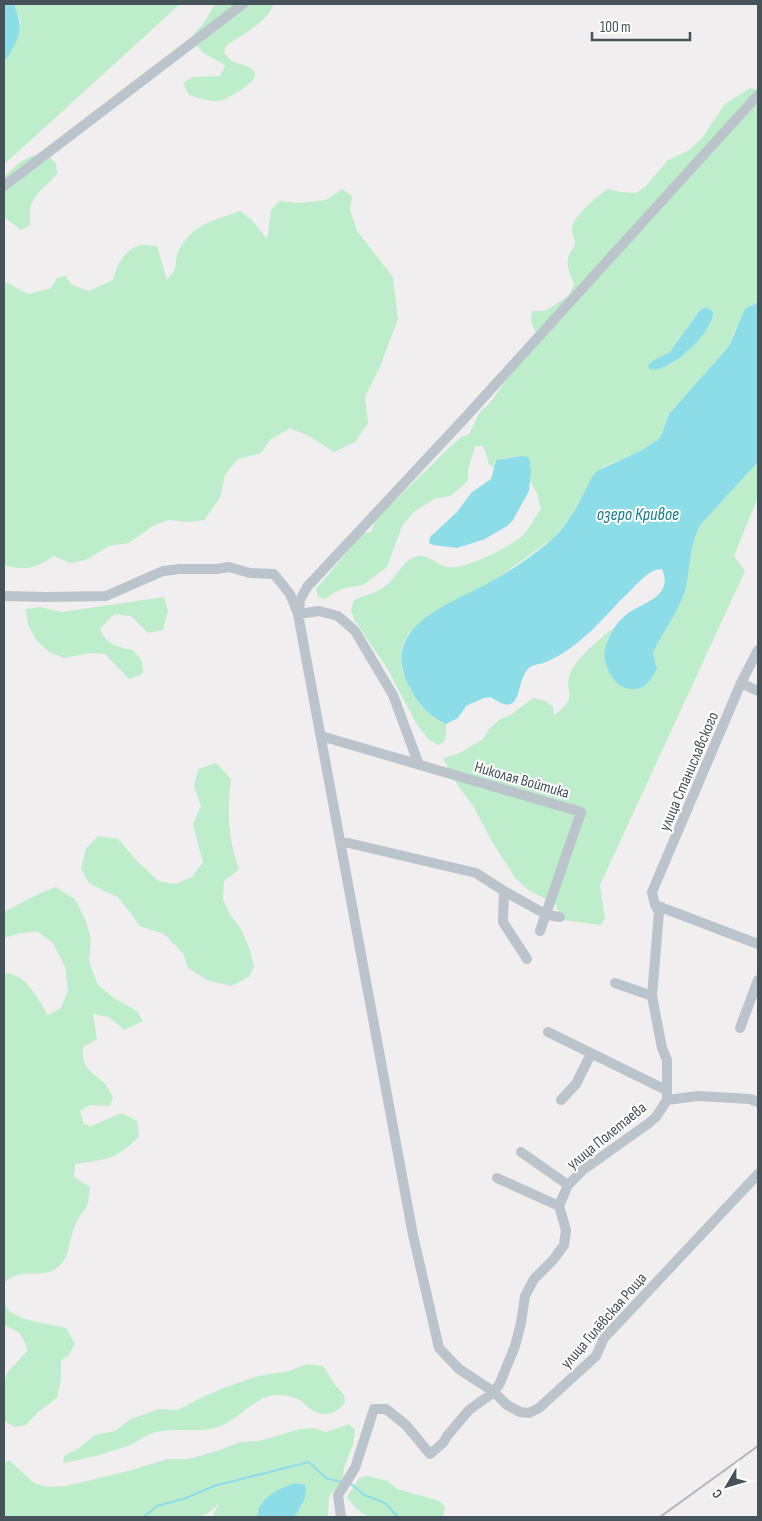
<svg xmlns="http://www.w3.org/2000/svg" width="762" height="1521" font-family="'Sofia Sans Condensed',sans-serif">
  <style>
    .green { fill: #beedcc; fill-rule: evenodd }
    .water { fill: #8ddde8 }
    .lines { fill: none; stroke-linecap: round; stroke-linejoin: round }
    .stream { stroke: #8ddde8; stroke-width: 2 }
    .minor { stroke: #bbc4cb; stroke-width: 10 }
    .rail { stroke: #b1b4b9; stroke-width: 2 }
    .labels { text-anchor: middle; stroke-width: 4; stroke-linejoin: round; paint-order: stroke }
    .street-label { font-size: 16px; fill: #47535b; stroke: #fff }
    .water-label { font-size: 18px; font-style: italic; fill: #127f8e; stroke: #fff }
  </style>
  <rect width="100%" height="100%" fill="#f1eeef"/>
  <path class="green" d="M 14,4 L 180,4 L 31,140 L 4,164 L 4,60 L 7,59 L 21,22 Z
    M 215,4 L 273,4 C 272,19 238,37 226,46 L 224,53 C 227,56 229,59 232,61 C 239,65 253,65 255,74 C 257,82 227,100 219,101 C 209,102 198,98 189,95 L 183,83 L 193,77 L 220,76 L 225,66 C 218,59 203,56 198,47 C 196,44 195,38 194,34 L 203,24 Z
    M 750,88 L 758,90 L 758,302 L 751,305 L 735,330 L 729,346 L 669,414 L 662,434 L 659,439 L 642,450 L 603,467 L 581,498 L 571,517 L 552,539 L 493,581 L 434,612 L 409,633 L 402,646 L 401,658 L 402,671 L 422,707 L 435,719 L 446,724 L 446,736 L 444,742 L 438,745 L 429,740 L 416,723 L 387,668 L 355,621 L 351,610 L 354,600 C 365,595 379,592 388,584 C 398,575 404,558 419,556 C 429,555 438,565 447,567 C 465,570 507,548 521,537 C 529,530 535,517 541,509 L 537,493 L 530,482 L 531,472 L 521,456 L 499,459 L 494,462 L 494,467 L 489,465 L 485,450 L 482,446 L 475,446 L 468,470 L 468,480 L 459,489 L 450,496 L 434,499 L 415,511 L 402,526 L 387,567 L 363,585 L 345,588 L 335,592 L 325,599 L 318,597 L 316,589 L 363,533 L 371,532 L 376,519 L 452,445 L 461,437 L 469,434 L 480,412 L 489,404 L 511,374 L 536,334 L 531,321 L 532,311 L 544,311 L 555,305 L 569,295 L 574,284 C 571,276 566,266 568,258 C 569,253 574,249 575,244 C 575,239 571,233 572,228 C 573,216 598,195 608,189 L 620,192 L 636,193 L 646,186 L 668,160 L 688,151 L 702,138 L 725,104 ZM 705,308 L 710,309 L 713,312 L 686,352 L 669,366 L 654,360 L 670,352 L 700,310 Z
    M 38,155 L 50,157 L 56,164 L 57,174 C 50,183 34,194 31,205 C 29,211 30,219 30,225 L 21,230 L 4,217 L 4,177 C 14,167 23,157 38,155 Z
    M 342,189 L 352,196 L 350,210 L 357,231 L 393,277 L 398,319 L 380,367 L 365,397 L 368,423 L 355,442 L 334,452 L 309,436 L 290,428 L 270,440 L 261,453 L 238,459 L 225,475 L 220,498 L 204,520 L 188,522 L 168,520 L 153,526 L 129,543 L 109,546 L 86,560 L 70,563 L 54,556 C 34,569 27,571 4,565 L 4,282 L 8,283 L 28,294 L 51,288 L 57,278 L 65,276 L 72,285 L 89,291 L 113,280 C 117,265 124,250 140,245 C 145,244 152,246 157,246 L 167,280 C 169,277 172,274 174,271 C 177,266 175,258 178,252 C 192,224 213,221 240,211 L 252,220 L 267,239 L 271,210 L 279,201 L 299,203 L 326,200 Z
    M 758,462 L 758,497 L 734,556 L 745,571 L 600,885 L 605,919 L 600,925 L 563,920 L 555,904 L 530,891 L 516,879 L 493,843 L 473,806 L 456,783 L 443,758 L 458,754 L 483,739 L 489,729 L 499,720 L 512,714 L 533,698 L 546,701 L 553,707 L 554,716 C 559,711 568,705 569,698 C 570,690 566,683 570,674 C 576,658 599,640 613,628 L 606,642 L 657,669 L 653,653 C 662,634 679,610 684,591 C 692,568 689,545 701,524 Z
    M 164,597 L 168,610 L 163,630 L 148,633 L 131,616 L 114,614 L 100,629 C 105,643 118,648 133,650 L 142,661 L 143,674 L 129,679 L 105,654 L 90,653 L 64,658 L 49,652 L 36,640 L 28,625 L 26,609 L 40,607 L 62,612 Z
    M 216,763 L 231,779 C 227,810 228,839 239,869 L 224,881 L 223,900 L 231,916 L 241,929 L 250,950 L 254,967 L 249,977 L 231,986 L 207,980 L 188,968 L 183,953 L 164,934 L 140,926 L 118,897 L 104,891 L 89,883 L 81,869 L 86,848 L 98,836 L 118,839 L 138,862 L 158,881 L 175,884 L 192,877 L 203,862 L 193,824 L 201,806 L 194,786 L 198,769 Z
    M 56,887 L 75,899 L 86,921 L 91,939 L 89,962 L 98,985 L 114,998 L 137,1011 L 143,1021 L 124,1030 L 109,1017 L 93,1014 L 97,1039 L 83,1047 C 82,1070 89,1069 104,1083 C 108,1087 110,1092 113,1097 L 110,1106 L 90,1105 L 80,1111 L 84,1124 L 91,1126 L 122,1113 L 137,1121 L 139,1136 C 118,1159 105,1160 75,1164 L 74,1177 L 90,1187 C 89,1192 89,1198 88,1203 C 86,1210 79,1216 76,1223 C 67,1242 72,1268 44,1273 C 27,1275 18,1270 4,1283 L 4,973 C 26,973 38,999 48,1015 L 61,1008 L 68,990 L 65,967 L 53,943 L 38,932 L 20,933 L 4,938 L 4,912 L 38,894 Z
    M 4,1303 L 10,1312 L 24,1319 L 66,1328 L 75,1344 L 69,1355 L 61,1361 L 61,1380 L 57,1398 L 38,1412 L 26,1425 L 15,1427 L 4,1421 L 4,1385 L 7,1373 L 28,1350 L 20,1333 L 4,1325 Z
    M 307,1364 L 323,1366 L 335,1385 L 344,1395 L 345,1403 C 334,1415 322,1418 309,1408 C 306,1406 303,1402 300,1400 C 293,1396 283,1395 274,1395 C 253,1398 238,1420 218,1427 C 196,1434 172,1426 150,1434 C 143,1437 137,1442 130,1445 C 108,1453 86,1459 63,1463 L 64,1456 L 79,1448 L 95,1435 L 115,1431 L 131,1419 L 159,1409 L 178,1410 L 198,1399 L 226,1387 L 258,1376 L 289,1371 Z
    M 349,1424 L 355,1430 L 353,1445 L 344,1468 L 343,1477 L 339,1486 L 332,1492 L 329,1497 L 328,1517 L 294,1517 L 303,1504 L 257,1511 L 257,1517 L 212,1517 L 219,1504 L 208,1513 L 199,1517 L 4,1517 C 4,1499 6,1481 4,1463 L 9,1460 L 34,1483 L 47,1487 L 66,1486 L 132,1470 L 167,1459 L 189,1459 L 220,1450 L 240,1442 L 259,1441 L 300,1429 L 314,1428 L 326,1432 Z
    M 368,1476 L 388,1481 L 397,1489 L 440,1501 L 445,1507 L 443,1517 L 369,1517 C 360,1513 353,1506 347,1497 L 359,1478 Z"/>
  <path class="water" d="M 4,4 L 14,4 C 24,30 20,35 7,59 L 4,60 Z
    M 758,302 L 758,462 L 701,524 C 689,545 691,568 685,591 C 679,610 662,634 653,653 L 657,669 C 651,678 647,688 636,689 C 626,690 619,686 613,678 C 607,670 603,659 605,649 C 608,635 616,623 627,614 C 643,602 674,597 662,569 C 649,568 636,586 626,595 C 612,608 599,625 583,638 C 574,646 560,656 548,661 C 543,664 535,664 530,667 C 514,679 525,722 491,697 L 484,698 L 466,706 L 458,718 L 446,724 C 427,716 417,702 408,684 C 379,625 453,603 492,581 C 512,570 534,555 551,540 C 570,523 581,499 592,477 L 597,471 L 642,450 L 659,439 L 662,434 L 669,414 L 729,346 L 745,309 Z
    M 705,308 L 710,309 L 713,312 C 714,331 669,375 649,369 L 648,365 L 654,360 L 670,352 L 700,310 Z
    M 521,456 L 528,457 L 530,460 L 531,472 L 529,491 L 513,520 L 507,526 L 485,539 L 457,548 L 433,545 L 429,543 L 430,537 L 457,512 L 472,492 L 491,479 L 496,460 Z
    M 296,1483 L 305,1485 C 308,1497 301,1507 294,1517 L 257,1517 C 259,1497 279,1488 296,1483 Z"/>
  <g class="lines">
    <path class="stream" d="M 351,1484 L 364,1495 L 385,1503 L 398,1517
      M 144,1517 L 157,1506 L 186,1498 L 214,1486 L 309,1462 L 326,1478 L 341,1482"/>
    <path class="minor" d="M 4,186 L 243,4
      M 4,596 L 47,597 L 106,596 L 163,571 L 180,569 L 217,569 L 229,567 L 250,573 L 274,574 L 290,594 L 298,614 L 413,1235 L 439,1348 L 459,1369 L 494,1392 L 507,1405 L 520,1412 L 529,1413 L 539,1408 L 596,1356 L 604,1338 L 622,1319 L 758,1174
      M 299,613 L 300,600 L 307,587 L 463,420 L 758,95
      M 298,614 L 319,611 L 338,616 L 355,631 L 393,695 L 419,765
      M 741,683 L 758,691
      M 321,736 L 581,812 L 540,931
      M 340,841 L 476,873 L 504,891 L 503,922 L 527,959
      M 504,891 L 547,915 L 560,917
      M 655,905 L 758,944
      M 615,983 L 652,996
      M 740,1028 L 758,980
      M 548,1032 L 666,1090
      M 561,1100 L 576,1084 L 591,1054
      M 667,1100 L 698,1096 L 750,1099 L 758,1102
      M 521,1152 L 568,1185
      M 497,1178 L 559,1206
      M 341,1517 L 338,1495 L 355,1468 L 374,1409 L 386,1409 L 406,1425 L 430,1454 L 443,1443 L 447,1436 L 469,1410 L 494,1392 L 500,1383 L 515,1346 L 521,1323 L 525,1296 L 534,1279 L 553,1260 L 564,1245 L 566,1230 L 559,1206 L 568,1185 L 583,1170 L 649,1123 L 656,1117 L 667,1100 L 667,1060 L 662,1048 L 652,996 L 659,912 L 655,905 L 652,892 L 741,683 L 758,650"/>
    <path class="rail" d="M 660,1517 L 758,1446"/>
  </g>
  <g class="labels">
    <g class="street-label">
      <text transform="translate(688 771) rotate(-67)" y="6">улица Станиславского</text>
      <text transform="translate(522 779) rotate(16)" y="6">Николая Войтика</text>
      <text transform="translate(606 1135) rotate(-39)" y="6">улица Полетаева</text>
      <text transform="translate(603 1320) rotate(-49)" y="6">улица Гилёвская Роща</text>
    </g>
    <g class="water-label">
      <text x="638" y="520">озеро Кривое</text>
    </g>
  </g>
  <rect width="762" height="1521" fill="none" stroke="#47535b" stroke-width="10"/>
  <g transform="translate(727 1486) rotate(232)" stroke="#ffffff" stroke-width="4" paint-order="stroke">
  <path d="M0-4L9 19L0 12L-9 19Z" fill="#47535b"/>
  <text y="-8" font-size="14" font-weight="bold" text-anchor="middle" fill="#47535b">С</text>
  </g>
  <path d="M592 32v8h98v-8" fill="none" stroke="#47535b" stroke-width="2.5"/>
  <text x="600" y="32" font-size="15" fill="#47535b" stroke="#ffffff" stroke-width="4" paint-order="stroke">100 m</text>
</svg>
